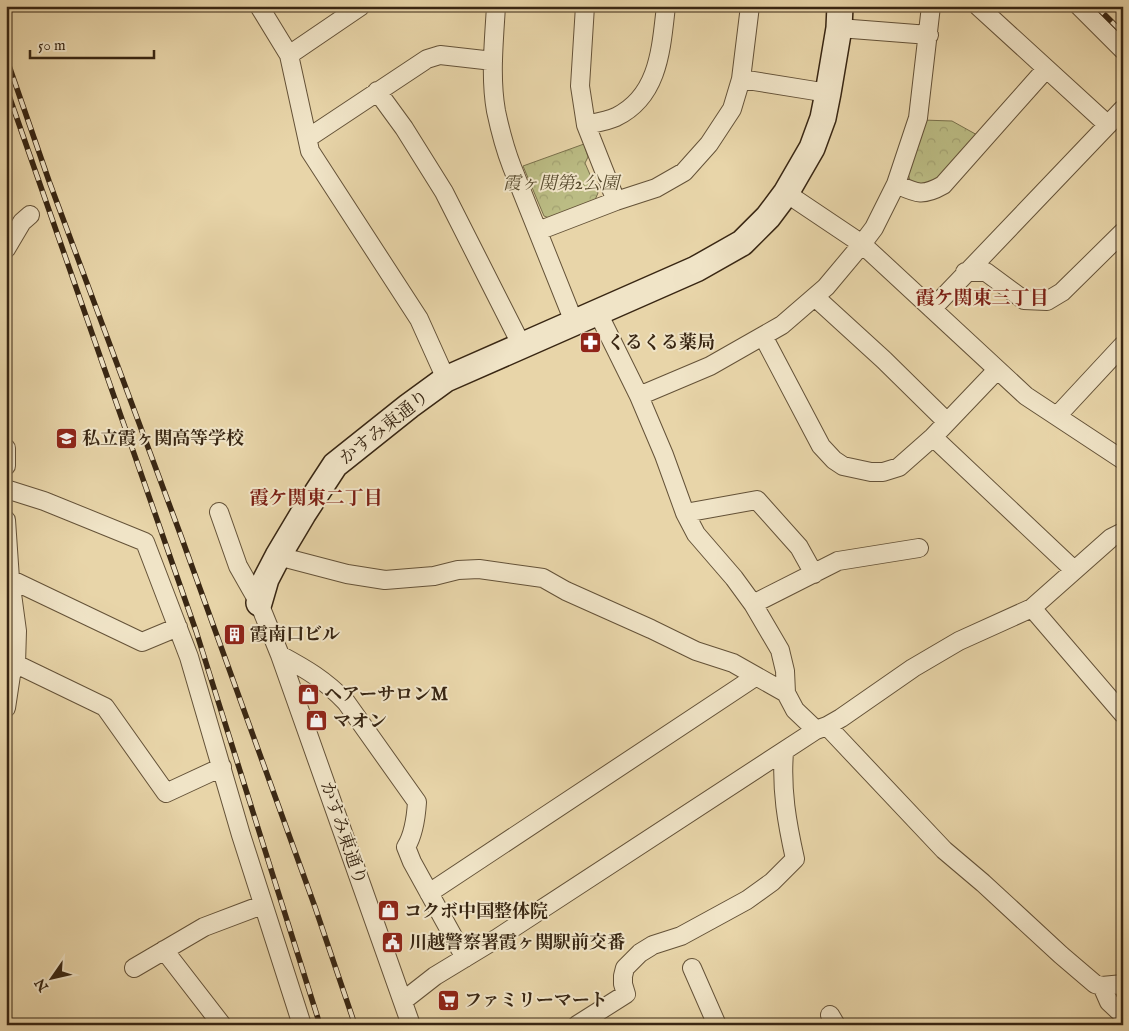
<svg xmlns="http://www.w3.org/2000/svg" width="1129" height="1031" font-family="'IM FELL English','Noto Serif JP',serif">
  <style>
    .forest { fill: url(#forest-crowns); stroke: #7a714c }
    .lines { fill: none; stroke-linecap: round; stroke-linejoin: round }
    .street-casing { stroke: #645238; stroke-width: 20 }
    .secondary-casing { stroke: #382613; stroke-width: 28 }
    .street { stroke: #f0e4c7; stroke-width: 18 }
    .secondary { stroke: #f0e4c7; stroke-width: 25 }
    .rail-casing { stroke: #382613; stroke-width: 5.5 }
    .rail { stroke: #f0e4c7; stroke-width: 4; stroke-dasharray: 11; stroke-linecap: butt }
    .labels { text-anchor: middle; stroke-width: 4; stroke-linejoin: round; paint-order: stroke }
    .park-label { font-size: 18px; font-style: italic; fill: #594c2f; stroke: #f0e4c7 }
    .poi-label { font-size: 18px; font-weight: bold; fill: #382613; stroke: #f0e4c7; text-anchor: start }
    .street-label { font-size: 18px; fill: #382613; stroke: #f0e4c7 }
    .neighbourhood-label { font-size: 19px; font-weight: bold; fill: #7a1f14; stroke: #f0e4c7 }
  </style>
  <defs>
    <pattern id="forest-crowns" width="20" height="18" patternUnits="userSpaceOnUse" patternTransform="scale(1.25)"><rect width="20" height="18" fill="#bbbc84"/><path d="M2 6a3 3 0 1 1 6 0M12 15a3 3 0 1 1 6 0" fill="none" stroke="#a2a171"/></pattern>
  </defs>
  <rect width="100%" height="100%" fill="#e8d5a9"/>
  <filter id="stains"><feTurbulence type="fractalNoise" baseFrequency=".004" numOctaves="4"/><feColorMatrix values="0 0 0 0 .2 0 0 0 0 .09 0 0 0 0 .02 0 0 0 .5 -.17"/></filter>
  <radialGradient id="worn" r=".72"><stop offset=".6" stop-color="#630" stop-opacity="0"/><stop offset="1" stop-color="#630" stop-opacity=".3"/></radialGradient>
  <path class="forest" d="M 922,120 L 952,121 L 979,136 L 939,179 L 928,187 L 910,181 L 908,173 Z
    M 584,144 L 588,157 L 585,163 L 598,193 L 595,200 L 549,218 L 544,216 L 523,166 Z"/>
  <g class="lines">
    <defs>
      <path id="street" d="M 259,6 L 289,55 L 310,151 L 419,319 L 446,379
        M 496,6 C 494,41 490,77 496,111 C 500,130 505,149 512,167 L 574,322
        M 585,6 L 580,86 L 586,125 L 616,201
        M 978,6 L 1108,125
        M 1079,6 L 1123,50
        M 839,28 L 929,35
        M 289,55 L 361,6
        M 741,79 L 828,93
        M 377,91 L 404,128 L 444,192 L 522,346
        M 586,125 C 595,123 607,121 616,117 C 659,96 661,49 666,6
        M 308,138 L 427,59 L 440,55 L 493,61
        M 896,184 C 916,193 922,197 943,185 L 1046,69
        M 786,193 L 862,244 L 1026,396 L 1123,460
        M 538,231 L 616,201 L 656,188 L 684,172 L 709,144 L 732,109 L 741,79 L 750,6
        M 6,249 L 22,222 L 30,215
        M 965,272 L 986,272 L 1024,300 L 1047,301 L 1062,292 L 1123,232
        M 815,297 L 884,360 L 947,422
        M 932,309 L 1123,109
        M 598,313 L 639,396 L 664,455 L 685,513 L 696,534 L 734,578 L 753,604 L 780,650 L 785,671 L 786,693
        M 763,336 L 821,446 L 834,460 L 843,466 L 871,472 L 883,472 L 899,467 L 933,437 L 997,370
        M 639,396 L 710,366 L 782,325 L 826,287 L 862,244 L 874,228 L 896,184 L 918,118 L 931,6
        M 1057,416 L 1123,345
        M 933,437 L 1074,570
        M 6,448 L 6,466
        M 6,489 L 44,501 L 145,542 L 189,657 L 241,835 L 302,1025
        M 219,512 L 238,566 L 259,603 L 280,655 L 411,1025
        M 685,513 L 757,500 L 799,547 L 814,574
        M 6,520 L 10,579 L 17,631 L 16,664 L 11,675 L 6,708
        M 278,556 L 347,574 L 385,580 L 434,576 L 458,570 L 479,569 L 543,578 L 566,591 L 651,629 L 696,651 L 733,663 L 786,693 L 795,710 L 816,730
        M 10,579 L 142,642 L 178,627
        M 753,604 L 838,561 L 919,548
        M 1032,608 L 1123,714
        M 280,655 C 306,669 325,680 346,702 L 417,802 C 416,818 414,834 406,847 L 412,862 L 465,958
        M 16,664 L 105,707 L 166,793 L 222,767
        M 827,726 L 944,850 L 983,883 L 1061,955 L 1095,984 L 1102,986 L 1109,1002 L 1123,1015
        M 429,893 L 755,677
        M 164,950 L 222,1025
        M 134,968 L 204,927 L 262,905
        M 692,968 L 717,1025
        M 1102,986 L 1123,984
        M 403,1001 L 435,976 L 496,939 L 816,730 L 827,726 L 841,718 L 913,668 L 959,641 L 1032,608 L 1111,538 L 1123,532
        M 830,1015 L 836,1025
        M 577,1025 L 626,994 L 623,984 L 623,976 L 625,968 L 640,953 L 653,945 L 681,936 L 747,900 L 772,882 L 795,859 C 787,823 781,790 784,752"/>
      <path id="secondary" d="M 259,603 L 266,579 L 278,556 L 303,514 L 335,465 L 409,406 L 446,379 L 696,269 L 742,243 L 768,217 L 786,193 L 812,148 L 823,118 L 828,93 L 839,28 L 840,6"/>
    </defs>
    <use href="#street" class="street-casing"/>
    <use href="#secondary" class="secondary-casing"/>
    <use href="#street" class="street"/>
    <use href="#secondary" class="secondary"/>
    <defs>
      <path id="rail" d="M 1096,6 L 1123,33
        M 6,57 L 49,181 L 181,536 L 315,907 L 355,1025
        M 6,87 L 196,631 L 320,1025"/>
    </defs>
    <use href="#rail" class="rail-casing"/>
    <use href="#rail" class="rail"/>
  </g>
  <defs>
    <symbol id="pharmacy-square" viewBox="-11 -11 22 22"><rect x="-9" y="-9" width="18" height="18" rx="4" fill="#8f2418" stroke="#f0e4c7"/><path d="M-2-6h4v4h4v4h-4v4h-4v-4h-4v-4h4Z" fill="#fff"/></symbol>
    <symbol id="school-square" viewBox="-11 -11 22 22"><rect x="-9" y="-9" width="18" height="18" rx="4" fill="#8f2418" stroke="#f0e4c7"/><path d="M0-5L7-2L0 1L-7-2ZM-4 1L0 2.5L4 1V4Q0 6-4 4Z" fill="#fff"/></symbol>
    <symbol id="building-square" viewBox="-11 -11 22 22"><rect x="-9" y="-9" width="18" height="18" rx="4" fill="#8f2418" stroke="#f0e4c7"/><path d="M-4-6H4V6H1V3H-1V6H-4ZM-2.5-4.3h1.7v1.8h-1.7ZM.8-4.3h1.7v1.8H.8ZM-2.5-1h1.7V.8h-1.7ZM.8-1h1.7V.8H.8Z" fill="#fff"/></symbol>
    <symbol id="shop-square" viewBox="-11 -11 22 22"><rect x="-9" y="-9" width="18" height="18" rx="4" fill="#8f2418" stroke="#f0e4c7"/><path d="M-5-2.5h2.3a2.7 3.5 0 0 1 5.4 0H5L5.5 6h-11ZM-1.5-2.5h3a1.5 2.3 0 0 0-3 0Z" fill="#fff"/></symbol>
    <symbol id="civic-square" viewBox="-11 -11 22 22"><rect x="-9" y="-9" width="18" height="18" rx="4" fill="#8f2418" stroke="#f0e4c7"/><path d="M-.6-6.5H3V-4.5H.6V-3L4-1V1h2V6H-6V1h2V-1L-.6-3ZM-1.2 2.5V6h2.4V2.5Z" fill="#fff"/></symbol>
    <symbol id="supermarket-square" viewBox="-11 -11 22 22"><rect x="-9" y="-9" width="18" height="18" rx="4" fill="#8f2418" stroke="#f0e4c7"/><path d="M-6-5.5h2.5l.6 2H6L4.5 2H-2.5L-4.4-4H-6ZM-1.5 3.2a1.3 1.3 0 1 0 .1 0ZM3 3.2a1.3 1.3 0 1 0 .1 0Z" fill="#fff"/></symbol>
  </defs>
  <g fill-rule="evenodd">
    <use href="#pharmacy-square" x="578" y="330" width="25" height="25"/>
    <use href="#school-square" x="54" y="426" width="25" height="25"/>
    <use href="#building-square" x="222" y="622" width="25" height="25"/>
    <use href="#shop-square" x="296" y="682" width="25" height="25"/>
    <use href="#shop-square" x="304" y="708" width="25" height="25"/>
    <use href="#shop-square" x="376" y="898" width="25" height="25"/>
    <use href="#civic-square" x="380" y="930" width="25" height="25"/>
    <use href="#supermarket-square" x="436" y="988" width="25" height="25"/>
  </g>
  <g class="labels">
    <g class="park-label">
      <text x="561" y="189">霞ヶ関第2公園</text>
    </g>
    <g class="poi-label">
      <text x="607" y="348">くるくる薬局</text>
      <text x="82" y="444">私立霞ヶ関高等学校</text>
      <text x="250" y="640">霞南口ビル</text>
      <text x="324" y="700">ヘアーサロンM</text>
      <text x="333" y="727">マオン</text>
      <text x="404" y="917">コクボ中国整体院</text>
      <text x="409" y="948">川越警察署霞ヶ関駅前交番</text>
      <text x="464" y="1006">ファミリーマート</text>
    </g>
    <g class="street-label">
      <text transform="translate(384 427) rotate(-38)" y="6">かすみ東通り</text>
      <text transform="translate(344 833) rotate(71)" y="6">かすみ東通り</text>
    </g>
    <g class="neighbourhood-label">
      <text x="982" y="304">霞ケ関東三丁目</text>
      <text x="316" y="504">霞ケ関東二丁目</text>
    </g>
  </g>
  <rect width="1129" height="1031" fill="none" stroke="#e8d5a9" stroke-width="25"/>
  <rect x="8" y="8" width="1114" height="1016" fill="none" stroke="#382613" stroke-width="2.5"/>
  <rect x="12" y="12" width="1104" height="1006" fill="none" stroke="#382613"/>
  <g transform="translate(52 978) rotate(236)" stroke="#f0e4c7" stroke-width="4" paint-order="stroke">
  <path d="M0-4L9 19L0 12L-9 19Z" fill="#382613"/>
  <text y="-8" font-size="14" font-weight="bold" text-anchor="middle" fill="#382613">N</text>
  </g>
  <path d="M30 50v8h124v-8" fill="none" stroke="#382613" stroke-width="2.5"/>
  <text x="38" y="50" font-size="15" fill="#382613" stroke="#f0e4c7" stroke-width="4" paint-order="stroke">50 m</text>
  <rect width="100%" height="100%" filter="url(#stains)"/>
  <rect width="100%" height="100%" fill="url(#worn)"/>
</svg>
